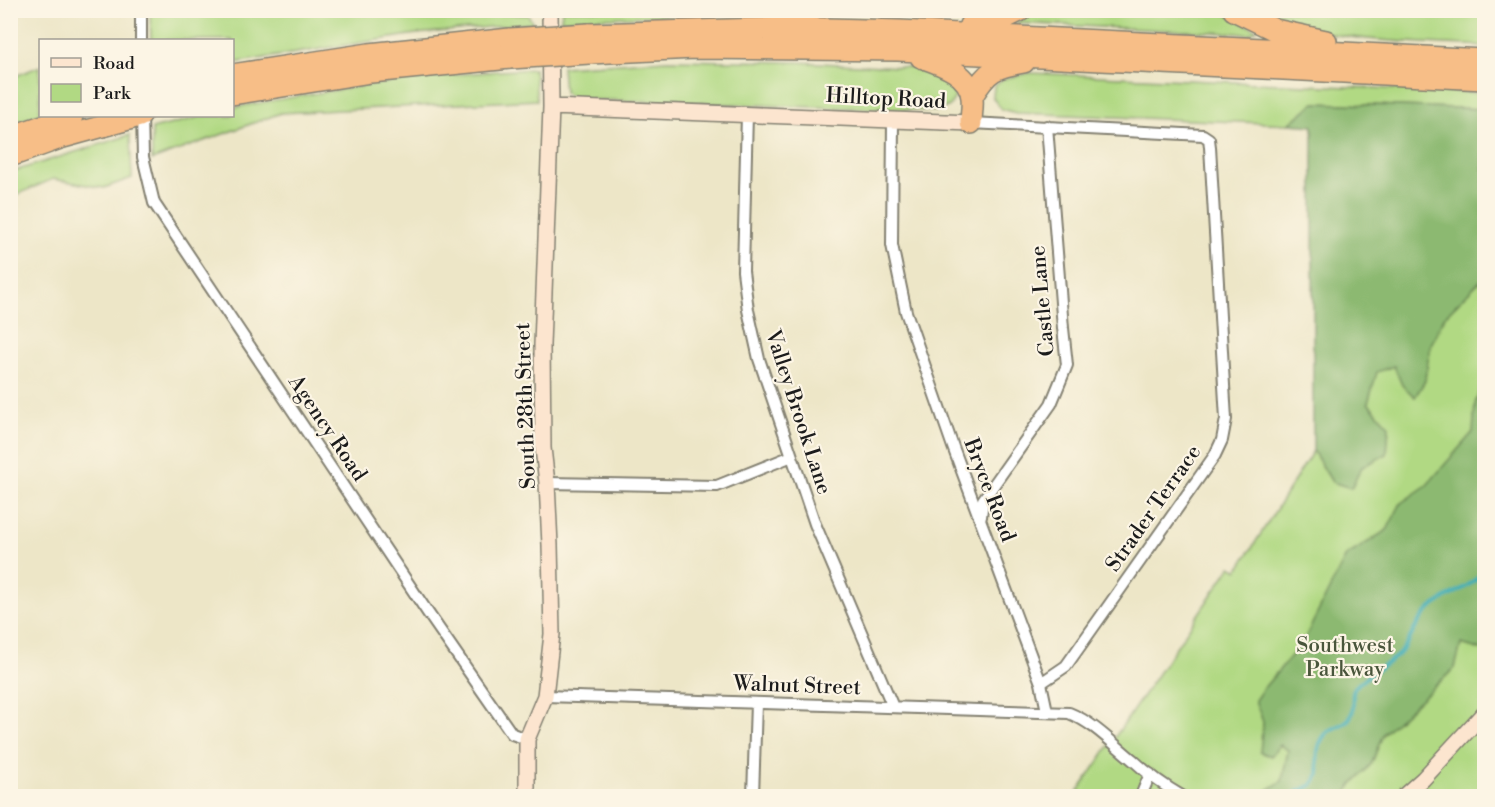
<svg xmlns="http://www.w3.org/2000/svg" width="1495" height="807" font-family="'Libre Bodoni',serif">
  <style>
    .green { fill: #b1d983; stroke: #667a50; stroke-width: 1.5 }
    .forest { fill: #8cb971; stroke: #546a46; stroke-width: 1.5 }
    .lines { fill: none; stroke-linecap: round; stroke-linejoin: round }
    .stream { stroke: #3dadb7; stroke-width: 4 }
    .street-casing { stroke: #848172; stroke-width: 14 }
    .secondary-casing { stroke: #848172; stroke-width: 18 }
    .highway-casing { stroke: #848172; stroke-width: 24 }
    .street { stroke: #fff; stroke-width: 10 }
    .secondary { stroke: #fce5cf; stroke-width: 15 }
    .highway { stroke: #f7be87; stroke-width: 21 }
    .highway-bridge-casing { stroke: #848172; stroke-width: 24; stroke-linecap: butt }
    .highway-bridge { stroke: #f7be87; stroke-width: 21 }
    .labels { text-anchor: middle; stroke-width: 4.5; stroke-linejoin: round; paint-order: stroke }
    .street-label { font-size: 21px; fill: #1c1c1c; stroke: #fcf5e5 }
    .park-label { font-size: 21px; fill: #49553b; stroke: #fcf5e5 }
  </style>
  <rect width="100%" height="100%" fill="#fcf5e5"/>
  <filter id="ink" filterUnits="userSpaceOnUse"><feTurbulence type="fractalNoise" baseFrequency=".0167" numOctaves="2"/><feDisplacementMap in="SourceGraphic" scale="12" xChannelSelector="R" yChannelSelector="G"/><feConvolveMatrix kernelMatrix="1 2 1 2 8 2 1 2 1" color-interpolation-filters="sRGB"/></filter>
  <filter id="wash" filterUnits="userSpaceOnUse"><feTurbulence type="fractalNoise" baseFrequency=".008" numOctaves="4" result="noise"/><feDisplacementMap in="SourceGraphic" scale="24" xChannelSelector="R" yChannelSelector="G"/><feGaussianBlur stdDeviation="1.35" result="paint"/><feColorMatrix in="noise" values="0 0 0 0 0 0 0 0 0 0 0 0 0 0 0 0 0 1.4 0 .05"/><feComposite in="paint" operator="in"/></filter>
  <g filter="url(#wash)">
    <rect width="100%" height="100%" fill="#ede6c7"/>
    <path class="green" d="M 238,10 L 303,12 L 303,10 L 424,10 L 528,15 L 533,23 L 416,34 L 233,63 L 232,40 L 151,40 L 150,11 Z
      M 562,10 L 768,10 L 768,11 L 561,20 Z
      M 1218,10 L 1257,30 L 1250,34 L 1016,23 L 1033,11 Z
      M 797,11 L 1003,11 L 969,16 Z
      M 1257,11 L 1484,11 L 1484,46 C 1416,42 1318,43 1257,11 Z
      M 666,60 L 796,62 L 924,68 C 942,74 951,77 955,97 L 950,106 L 937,111 L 574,99 L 564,92 L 562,67 Z
      M 40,66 L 40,114 L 11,124 L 11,78 Z
      M 534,69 L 537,100 L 281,113 L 152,160 L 152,129 L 204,116 L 232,116 L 233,108 L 237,107 C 336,89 434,74 534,69 Z
      M 1030,73 L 1484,93 L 1484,109 L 1314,103 L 1289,124 L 1016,113 L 1001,109 L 993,98 L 994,86 L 1006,78 Z
      M 130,135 L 132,178 L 104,188 L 53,179 L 11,197 L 11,172 Z
      M 1484,201 L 1484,796 L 1075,796 L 1231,566 L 1238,570 L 1313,451 Z"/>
    <path class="forest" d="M 1314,103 L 1484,109 L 1484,277 L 1444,317 L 1430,347 L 1425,381 L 1415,397 L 1402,385 L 1394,366 L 1377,372 L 1368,403 L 1389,426 L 1387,454 L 1362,467 L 1351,488 L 1332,482 L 1313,451 L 1313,126 L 1289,124 Z
      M 1484,376 L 1484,651 L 1461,644 L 1455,668 L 1383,734 L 1372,763 L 1351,786 L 1345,796 L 1262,796 L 1266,791 L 1282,781 L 1288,750 L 1280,745 L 1271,756 L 1260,752 L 1263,722 L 1255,700 L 1262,690 L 1303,642 L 1346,556 L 1387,530 L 1401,503 L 1427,485 L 1473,432 L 1475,404 Z"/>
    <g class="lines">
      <path class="stream" d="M 1289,796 L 1312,785 L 1319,774 C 1316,760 1316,741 1329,731 C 1336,726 1346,725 1351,716 C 1356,707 1350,698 1354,689 C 1359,679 1389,664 1398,655 C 1410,644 1414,625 1426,613 C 1443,594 1471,591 1484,569"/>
    </g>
  </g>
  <g filter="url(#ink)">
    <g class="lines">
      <defs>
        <path id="street" d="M 141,40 L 141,10
          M 747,114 L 743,271 L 748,310 L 759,359 L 815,524 L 893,707
          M 142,116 L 143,157 L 154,203 L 428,613 L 512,734 L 527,739
          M 893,120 L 892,245 L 906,312 L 953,447 L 1041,683 L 1047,711
          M 971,123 L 1203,135 L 1209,139 L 1210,147 L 1226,419 L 1222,440 L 1215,455 L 1066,666 L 1041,683
          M 547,483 L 717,486 L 792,456
          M 981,517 L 983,500 L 1051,404 L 1067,365 L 1063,328 L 1047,126
          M 545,696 L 1069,713 C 1094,723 1112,743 1133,760 C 1148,774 1164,786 1182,796
          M 753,796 L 756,703
          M 1141,796 L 1150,774"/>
        <path id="secondary" d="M 551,107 L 971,123
          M 527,796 L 527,739 L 545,696 L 552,634 L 550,545 L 547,483 L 543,448 L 542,345 L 551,107 L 550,10
          M 1404,796 L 1423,779 L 1484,713"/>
        <path id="highway" d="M 1234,10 L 1275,30 L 1326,41
          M 970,25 L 999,21 L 1021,10
          M 589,34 L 793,28 L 900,31 L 1484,60
          M 590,53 L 695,48 L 898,50 L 1484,79
          M 921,57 C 941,64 970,73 972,98 C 973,106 971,115 971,123
          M 232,75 L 369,54 L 510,39
          M 232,94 L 371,72 L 510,58
          M 972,96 C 988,70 994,67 1024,62
          M 10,137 L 72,116
          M 10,156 L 60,138 L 140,116"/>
      </defs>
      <use href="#street" class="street-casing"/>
      <use href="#secondary" class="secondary-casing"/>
      <use href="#highway" class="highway-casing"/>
      <use href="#street" class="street"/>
      <use href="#secondary" class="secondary"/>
      <use href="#highway" class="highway"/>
      <defs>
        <path id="highway-bridge" d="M 510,39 L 589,34
          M 510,58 L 590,53"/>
      </defs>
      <use href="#highway-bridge" class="highway-bridge-casing"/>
      <use href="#highway-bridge" class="highway-bridge"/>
    </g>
  </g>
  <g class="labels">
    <g class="street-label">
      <text transform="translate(886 98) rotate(3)" y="7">Hilltop Road</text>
      <text transform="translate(1042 301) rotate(-95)" y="7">Castle Lane</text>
      <text transform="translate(525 406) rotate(-92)" y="7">South 28th Street</text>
      <text transform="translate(799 412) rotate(72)" y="7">Valley Brook Lane</text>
      <text transform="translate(328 428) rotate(56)" y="7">Agency Road</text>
      <text transform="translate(990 490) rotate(69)" y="7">Bryce Road</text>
      <text transform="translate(1153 508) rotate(-55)" y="7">Strader Terrace</text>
      <text transform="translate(797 685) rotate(2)" y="7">Walnut Street</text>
    </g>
    <g class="park-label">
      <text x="1345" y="652">Southwest<tspan x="1345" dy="24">Parkway</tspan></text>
    </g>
  </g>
  <rect width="1495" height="807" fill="none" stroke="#fcf5e5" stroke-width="36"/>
  <rect x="39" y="39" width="195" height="78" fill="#fcf5e5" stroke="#a29e95" stroke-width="1.5"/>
  <rect x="51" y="58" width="30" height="9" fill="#fce5cf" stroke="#a29e95" stroke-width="1.5"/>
  <text x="93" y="69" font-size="18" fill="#1c1c1c">Road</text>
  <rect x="51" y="84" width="30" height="18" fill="#b1d983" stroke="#a29e95" stroke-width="1.5"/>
  <text x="93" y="99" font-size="18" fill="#1c1c1c">Park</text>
</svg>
